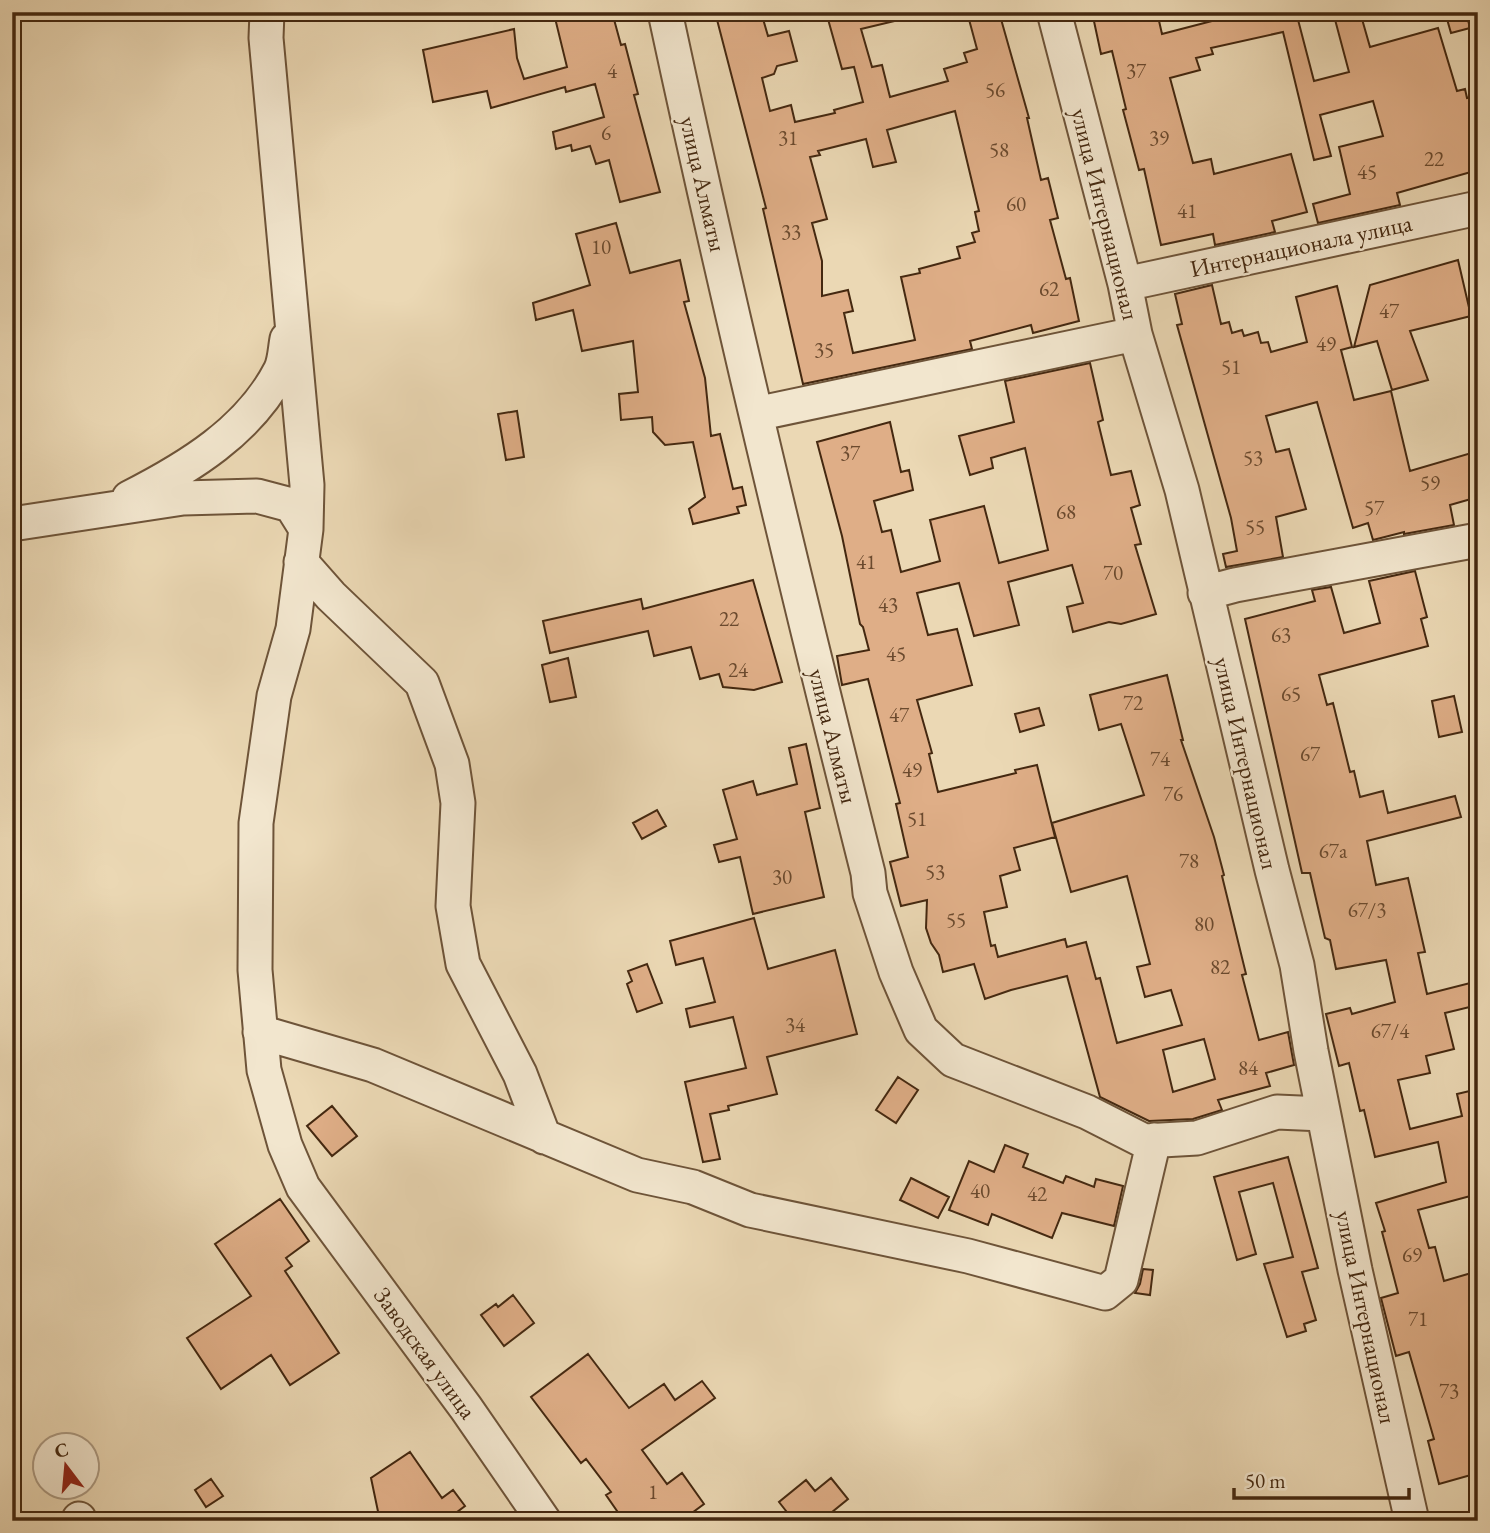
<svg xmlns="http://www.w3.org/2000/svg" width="1490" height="1533" font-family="'EB Garamond',serif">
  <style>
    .building { fill: #dfae87; stroke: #442810; stroke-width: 2; fill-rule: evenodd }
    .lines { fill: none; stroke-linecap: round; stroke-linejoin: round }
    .minor-casing { stroke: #6e5439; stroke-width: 37 }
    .minor { stroke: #f2e6ce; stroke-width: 33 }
    .labels { text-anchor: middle; stroke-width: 5; stroke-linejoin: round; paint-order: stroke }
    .number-label { font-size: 21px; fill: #6b4a2e }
    .street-label { font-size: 24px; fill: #442810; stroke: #f2e6ce }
  </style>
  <rect width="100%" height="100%" fill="#ebd8b4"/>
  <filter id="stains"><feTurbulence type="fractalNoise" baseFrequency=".00286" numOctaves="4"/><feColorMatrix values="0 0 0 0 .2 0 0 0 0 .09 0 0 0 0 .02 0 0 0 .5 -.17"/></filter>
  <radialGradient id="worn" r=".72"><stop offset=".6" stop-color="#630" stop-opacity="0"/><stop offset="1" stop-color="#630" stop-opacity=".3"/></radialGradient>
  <path class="building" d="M 578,12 L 612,12 L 621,45 L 625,44 L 638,94 L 634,95 L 660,192 L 620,202 L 609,160 L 596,164 L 590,146 L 572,151 L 571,145 L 556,149 L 553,132 L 604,117 L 595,84 L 566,92 L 565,87 L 491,108 L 487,91 L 433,102 L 423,50 L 514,29 L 517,58 L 524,79 L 567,67 L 555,18 Z
    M 715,12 L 761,12 L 768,36 L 789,31 L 797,61 L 777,66 L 774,74 L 762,78 L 770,111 L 791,105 L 795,122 L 835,113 L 834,110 L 863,102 L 854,67 L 842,69 L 826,12 L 902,12 L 903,19 L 861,29 L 872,67 L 882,65 L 890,97 L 948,81 L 944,69 L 967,62 L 964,53 L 977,49 L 967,12 L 999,12 L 1029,118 L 1027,118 L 1041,180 L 1048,178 L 1058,218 L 1050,220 L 1066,279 L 1070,278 L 1079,321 L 1033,333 L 1031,325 L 970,341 L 972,349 L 803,384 L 763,209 L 766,208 ZM 955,111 L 979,211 L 975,212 L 979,231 L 972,233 L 975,242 L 957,247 L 960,258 L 919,269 L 920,273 L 901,277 L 915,340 L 853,353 L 844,313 L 853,311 L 848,290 L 822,296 L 822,261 L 812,223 L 827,219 L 810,157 L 820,155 L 818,151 L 866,139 L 873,167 L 896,162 L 887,130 Z
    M 1092,12 L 1157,12 L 1162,34 L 1212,21 L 1210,12 L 1296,12 L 1314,81 L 1349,72 L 1333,12 L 1360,12 L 1370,47 L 1438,28 L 1457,91 L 1465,89 L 1467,98 L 1478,96 L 1478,170 L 1397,193 L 1400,205 L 1318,223 L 1313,204 L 1350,194 L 1339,147 L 1383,136 L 1373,101 L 1320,115 L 1331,156 L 1314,160 L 1283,32 L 1211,48 L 1213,54 L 1196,58 L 1200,70 L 1170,78 L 1193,163 L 1211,159 L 1214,174 L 1291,154 L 1307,212 L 1272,221 L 1275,232 L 1215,245 L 1213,234 L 1161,245 L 1144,169 L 1139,170 L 1123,110 L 1126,109 L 1112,51 L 1101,54 Z
    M 1445,12 L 1466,12 L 1470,28 L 1451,33 Z
    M 616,223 L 630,273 L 680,260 L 689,301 L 684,302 L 705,378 L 711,436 L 720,434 L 733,489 L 742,487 L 746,505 L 737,507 L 739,513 L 693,524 L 689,509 L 705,497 L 693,442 L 665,445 L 653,432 L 652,417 L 621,420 L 619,394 L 638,392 L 633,341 L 582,351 L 573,310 L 536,320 L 533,303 L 590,285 L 576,234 Z
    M 1458,260 L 1471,316 L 1410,331 L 1428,380 L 1392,390 L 1377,341 L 1354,347 L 1370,285 Z
    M 1212,285 L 1221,324 L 1229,322 L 1232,333 L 1242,330 L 1244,336 L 1258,332 L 1261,343 L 1268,342 L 1271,352 L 1307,342 L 1296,297 L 1337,286 L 1352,347 L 1341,350 L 1354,400 L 1391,391 L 1410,471 L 1478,451 L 1478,497 L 1450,505 L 1454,525 L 1404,534 L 1404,532 L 1373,540 L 1368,523 L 1353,528 L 1317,402 L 1266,416 L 1276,452 L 1289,449 L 1306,509 L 1276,517 L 1283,557 L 1226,567 L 1223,554 L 1237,551 L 1231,518 L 1177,325 L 1182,324 L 1175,294 Z
    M 1090,363 L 1103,420 L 1098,422 L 1111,475 L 1131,471 L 1140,505 L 1131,508 L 1141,544 L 1135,545 L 1156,614 L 1121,624 L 1109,622 L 1073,632 L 1067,607 L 1083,603 L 1072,565 L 1008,582 L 1019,625 L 974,636 L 959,583 L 917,593 L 928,635 L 957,629 L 972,685 L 917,700 L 932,753 L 929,754 L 938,792 L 1016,773 L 1015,770 L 1037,765 L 1055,837 L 1014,848 L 1020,870 L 1000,876 L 1007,907 L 984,912 L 991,946 L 995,945 L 998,957 L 1065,939 L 1067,947 L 1086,942 L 1096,979 L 1100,978 L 1117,1043 L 1182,1025 L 1171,990 L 1145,997 L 1137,967 L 1150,964 L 1127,876 L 1071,892 L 1052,823 L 1144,795 L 1121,724 L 1099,730 L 1090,695 L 1167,675 L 1183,740 L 1181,740 L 1214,837 L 1224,875 L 1222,876 L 1246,974 L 1242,975 L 1259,1040 L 1288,1032 L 1294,1065 L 1266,1073 L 1270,1086 L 1218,1100 L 1222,1110 L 1193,1119 L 1149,1121 L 1100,1097 L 1067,976 L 1011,990 L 985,999 L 974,964 L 943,972 L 939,955 L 931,943 L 926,928 L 927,900 L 901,906 L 890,862 L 908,857 L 896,804 L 900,803 L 868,679 L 842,685 L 837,656 L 869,650 L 863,627 L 860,624 L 842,536 L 817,442 L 890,422 L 901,472 L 909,470 L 913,490 L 874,501 L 882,532 L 891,530 L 901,572 L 940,561 L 930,520 L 984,506 L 999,563 L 1048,550 L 1025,448 L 991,458 L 993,468 L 970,475 L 959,436 L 1014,422 L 1005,381 ZM 1204,1039 L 1215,1079 L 1173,1092 L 1163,1050 Z
    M 517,411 L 524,457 L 506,460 L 498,414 Z
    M 1415,571 L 1427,617 L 1421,619 L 1428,646 L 1319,675 L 1327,705 L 1333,703 L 1350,772 L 1354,771 L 1360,797 L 1383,791 L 1388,813 L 1455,796 L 1461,817 L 1367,841 L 1376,885 L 1408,878 L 1425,952 L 1418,953 L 1427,994 L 1478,981 L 1478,1005 L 1445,1013 L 1454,1049 L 1426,1056 L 1430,1073 L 1398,1080 L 1410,1129 L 1462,1116 L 1457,1094 L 1478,1089 L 1478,1194 L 1418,1210 L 1429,1248 L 1435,1247 L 1444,1281 L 1478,1271 L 1478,1473 L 1439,1484 L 1428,1441 L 1434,1439 L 1409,1352 L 1396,1356 L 1381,1298 L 1398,1293 L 1382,1232 L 1385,1231 L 1376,1203 L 1446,1182 L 1438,1142 L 1375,1157 L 1364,1110 L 1360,1111 L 1349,1063 L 1339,1066 L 1326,1014 L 1350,1008 L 1352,1014 L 1395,1002 L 1386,960 L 1336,969 L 1330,940 L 1325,938 L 1310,873 L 1302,873 L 1245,619 L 1315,601 L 1312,590 L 1331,587 L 1344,633 L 1380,623 L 1369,581 Z
    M 753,580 L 782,682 L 754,690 L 723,687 L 719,674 L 700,679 L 691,647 L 654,656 L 648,631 L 550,653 L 543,621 L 641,599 L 643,609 Z
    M 568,658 L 576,697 L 550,702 L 542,665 Z
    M 1454,696 L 1462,732 L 1439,737 L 1432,701 Z
    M 1039,708 L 1044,725 L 1020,732 L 1015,714 Z
    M 806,744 L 820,808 L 805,812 L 824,897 L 753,914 L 740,857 L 719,862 L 714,845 L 737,839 L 723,790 L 753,781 L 757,795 L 797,784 L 789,748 Z
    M 657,810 L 666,826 L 642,839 L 633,823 Z
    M 754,918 L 768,969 L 835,950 L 857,1034 L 767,1057 L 777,1094 L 728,1106 L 729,1110 L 710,1114 L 720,1159 L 703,1162 L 685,1082 L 746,1068 L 733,1017 L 690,1027 L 686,1009 L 715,1002 L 703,958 L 676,965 L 670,941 Z
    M 647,964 L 662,1003 L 637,1012 L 627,984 L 632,981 L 628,971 Z
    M 898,1077 L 918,1090 L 896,1123 L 876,1110 Z
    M 332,1106 L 357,1136 L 332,1156 L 307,1126 Z
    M 1005,1145 L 1028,1154 L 1023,1167 L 1063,1183 L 1066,1176 L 1094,1187 L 1096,1179 L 1123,1186 L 1114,1226 L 1062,1213 L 1052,1238 L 992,1214 L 988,1225 L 949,1210 L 969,1161 L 994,1172 Z
    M 1288,1157 L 1318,1268 L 1302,1272 L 1316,1320 L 1304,1324 L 1306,1331 L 1287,1337 L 1264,1264 L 1293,1257 L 1273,1183 L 1239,1192 L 1256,1254 L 1237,1260 L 1214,1177 Z
    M 911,1178 L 949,1197 L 938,1218 L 900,1200 Z
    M 280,1199 L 309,1241 L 286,1258 L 292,1266 L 285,1271 L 339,1353 L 290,1385 L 271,1355 L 221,1389 L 187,1338 L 251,1296 L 215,1244 Z
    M 1143,1269 L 1153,1270 L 1150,1295 L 1135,1293 L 1140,1284 Z
    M 513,1295 L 534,1323 L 504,1346 L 481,1315 L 496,1304 L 498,1307 Z
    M 588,1354 L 629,1408 L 664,1384 L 675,1400 L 702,1381 L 715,1398 L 642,1450 L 667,1484 L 682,1473 L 704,1504 L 681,1521 L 624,1521 L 606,1495 L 611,1492 L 586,1459 L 581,1463 L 531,1397 Z
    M 410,1452 L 442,1498 L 453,1490 L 465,1506 L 445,1521 L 380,1521 L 371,1478 Z
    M 831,1478 L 848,1499 L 821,1521 L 794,1521 L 779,1502 L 806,1480 L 815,1491 Z
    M 211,1479 L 223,1496 L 206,1507 L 195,1490 Z"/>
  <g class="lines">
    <defs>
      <path id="minor" d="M 267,12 L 266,38 L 307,485 L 306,529 L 293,629 L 274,696 L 256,823 L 255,970 L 264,1070 L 285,1145 L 303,1187 L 466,1408 L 544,1521
        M 665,12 C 727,301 796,587 868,873 L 870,893 L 896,972 L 921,1030 L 953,1060 L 1087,1112 L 1144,1141 L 1197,1138 L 1277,1112 L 1323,1114
        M 1054,12 L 1125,284 L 1135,334 L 1182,490 L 1272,870 L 1297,965 L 1311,1051 L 1355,1270 L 1412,1521
        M 1125,284 L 1478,208
        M 756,414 L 1135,334
        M 129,498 C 188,468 249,431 280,371 C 285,362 285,349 287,339
        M 12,524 L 183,498 L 257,496 L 291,505 L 306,529
        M 301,562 L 331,596 L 422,683 L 452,764 L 458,803 L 453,906 L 463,964 L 520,1074 L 544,1137
        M 1205,593 L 1235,585 L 1478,540
        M 260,1032 L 373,1065 L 637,1175 L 693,1187 L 750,1210 L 968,1256 L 1105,1293 L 1121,1280 L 1154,1140
        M 79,1519 L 80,1521"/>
    </defs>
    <use href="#minor" class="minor-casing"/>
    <use href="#minor" class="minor"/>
  </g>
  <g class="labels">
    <g class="number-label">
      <text x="612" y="78">4</text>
      <text x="1136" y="78">37</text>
      <text x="995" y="97">56</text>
      <text x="606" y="140">6</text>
      <text x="788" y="145">31</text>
      <text x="1159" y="145">39</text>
      <text x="999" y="157">58</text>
      <text x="1434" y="166">22</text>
      <text x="1367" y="179">45</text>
      <text x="1016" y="211">60</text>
      <text x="1187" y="218">41</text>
      <text x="791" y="239">33</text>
      <text x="601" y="254">10</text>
      <text x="1049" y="296">62</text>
      <text x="1389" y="318">47</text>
      <text x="1326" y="351">49</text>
      <text x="824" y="357">35</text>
      <text x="1231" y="374">51</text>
      <text x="850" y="460">37</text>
      <text x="1253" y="465">53</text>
      <text x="1430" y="490">59</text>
      <text x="1374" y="515">57</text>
      <text x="1066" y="519">68</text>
      <text x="1255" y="534">55</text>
      <text x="866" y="569">41</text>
      <text x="1113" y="580">70</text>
      <text x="888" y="612">43</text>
      <text x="729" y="626">22</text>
      <text x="1281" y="642">63</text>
      <text x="896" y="661">45</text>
      <text x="738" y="677">24</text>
      <text x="1291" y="701">65</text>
      <text x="1133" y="710">72</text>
      <text x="899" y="722">47</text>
      <text x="1310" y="761">67</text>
      <text x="1160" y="766">74</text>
      <text x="912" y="777">49</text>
      <text x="1173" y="801">76</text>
      <text x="917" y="826">51</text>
      <text x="1333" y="858">67а</text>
      <text x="1189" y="868">78</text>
      <text x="935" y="879">53</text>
      <text x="782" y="884">30</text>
      <text x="1367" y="917">67/3</text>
      <text x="956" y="927">55</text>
      <text x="1204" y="931">80</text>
      <text x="1220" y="974">82</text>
      <text x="795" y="1032">34</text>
      <text x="1390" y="1038">67/4</text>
      <text x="1248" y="1075">84</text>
      <text x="980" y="1198">40</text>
      <text x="1037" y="1201">42</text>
      <text x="1412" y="1262">69</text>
      <text x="1418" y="1326">71</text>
      <text x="1449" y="1398">73</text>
      <text x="653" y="1499">1</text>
    </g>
    <g class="street-label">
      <text transform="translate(703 184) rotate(77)" y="8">улица Алматы</text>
      <text transform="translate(1105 214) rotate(76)" y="8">улица Интернационал</text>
      <text transform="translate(1301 246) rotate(-12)" y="8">Интернационала улица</text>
      <text transform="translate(833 736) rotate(76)" y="8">улица Алматы</text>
      <text transform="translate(1246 763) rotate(77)" y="8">улица Интернационал</text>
      <text transform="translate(1366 1317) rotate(78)" y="8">улица Интернационал</text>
      <text transform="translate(425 1353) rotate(54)" y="8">Заводская улица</text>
    </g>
  </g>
  <rect width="1490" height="1533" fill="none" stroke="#ebd8b4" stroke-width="42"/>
  <rect x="14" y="14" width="1462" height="1505" fill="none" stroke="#442810" stroke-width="3.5"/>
  <rect x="21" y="21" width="1448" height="1491" fill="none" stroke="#442810" stroke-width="2"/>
  <g transform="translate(66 1466) rotate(344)"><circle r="33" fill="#f2e6ce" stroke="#ac9a82" stroke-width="2"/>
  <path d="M0-5L12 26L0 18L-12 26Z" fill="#8f2418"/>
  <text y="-10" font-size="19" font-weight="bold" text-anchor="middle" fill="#442810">С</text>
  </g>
  <path d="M1234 1488v10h175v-10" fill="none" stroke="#442810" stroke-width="3.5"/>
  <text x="1245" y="1488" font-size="21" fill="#442810" stroke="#f2e6ce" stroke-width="5" paint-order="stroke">50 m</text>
  <rect width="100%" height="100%" filter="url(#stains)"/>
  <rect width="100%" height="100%" fill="url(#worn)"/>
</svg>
